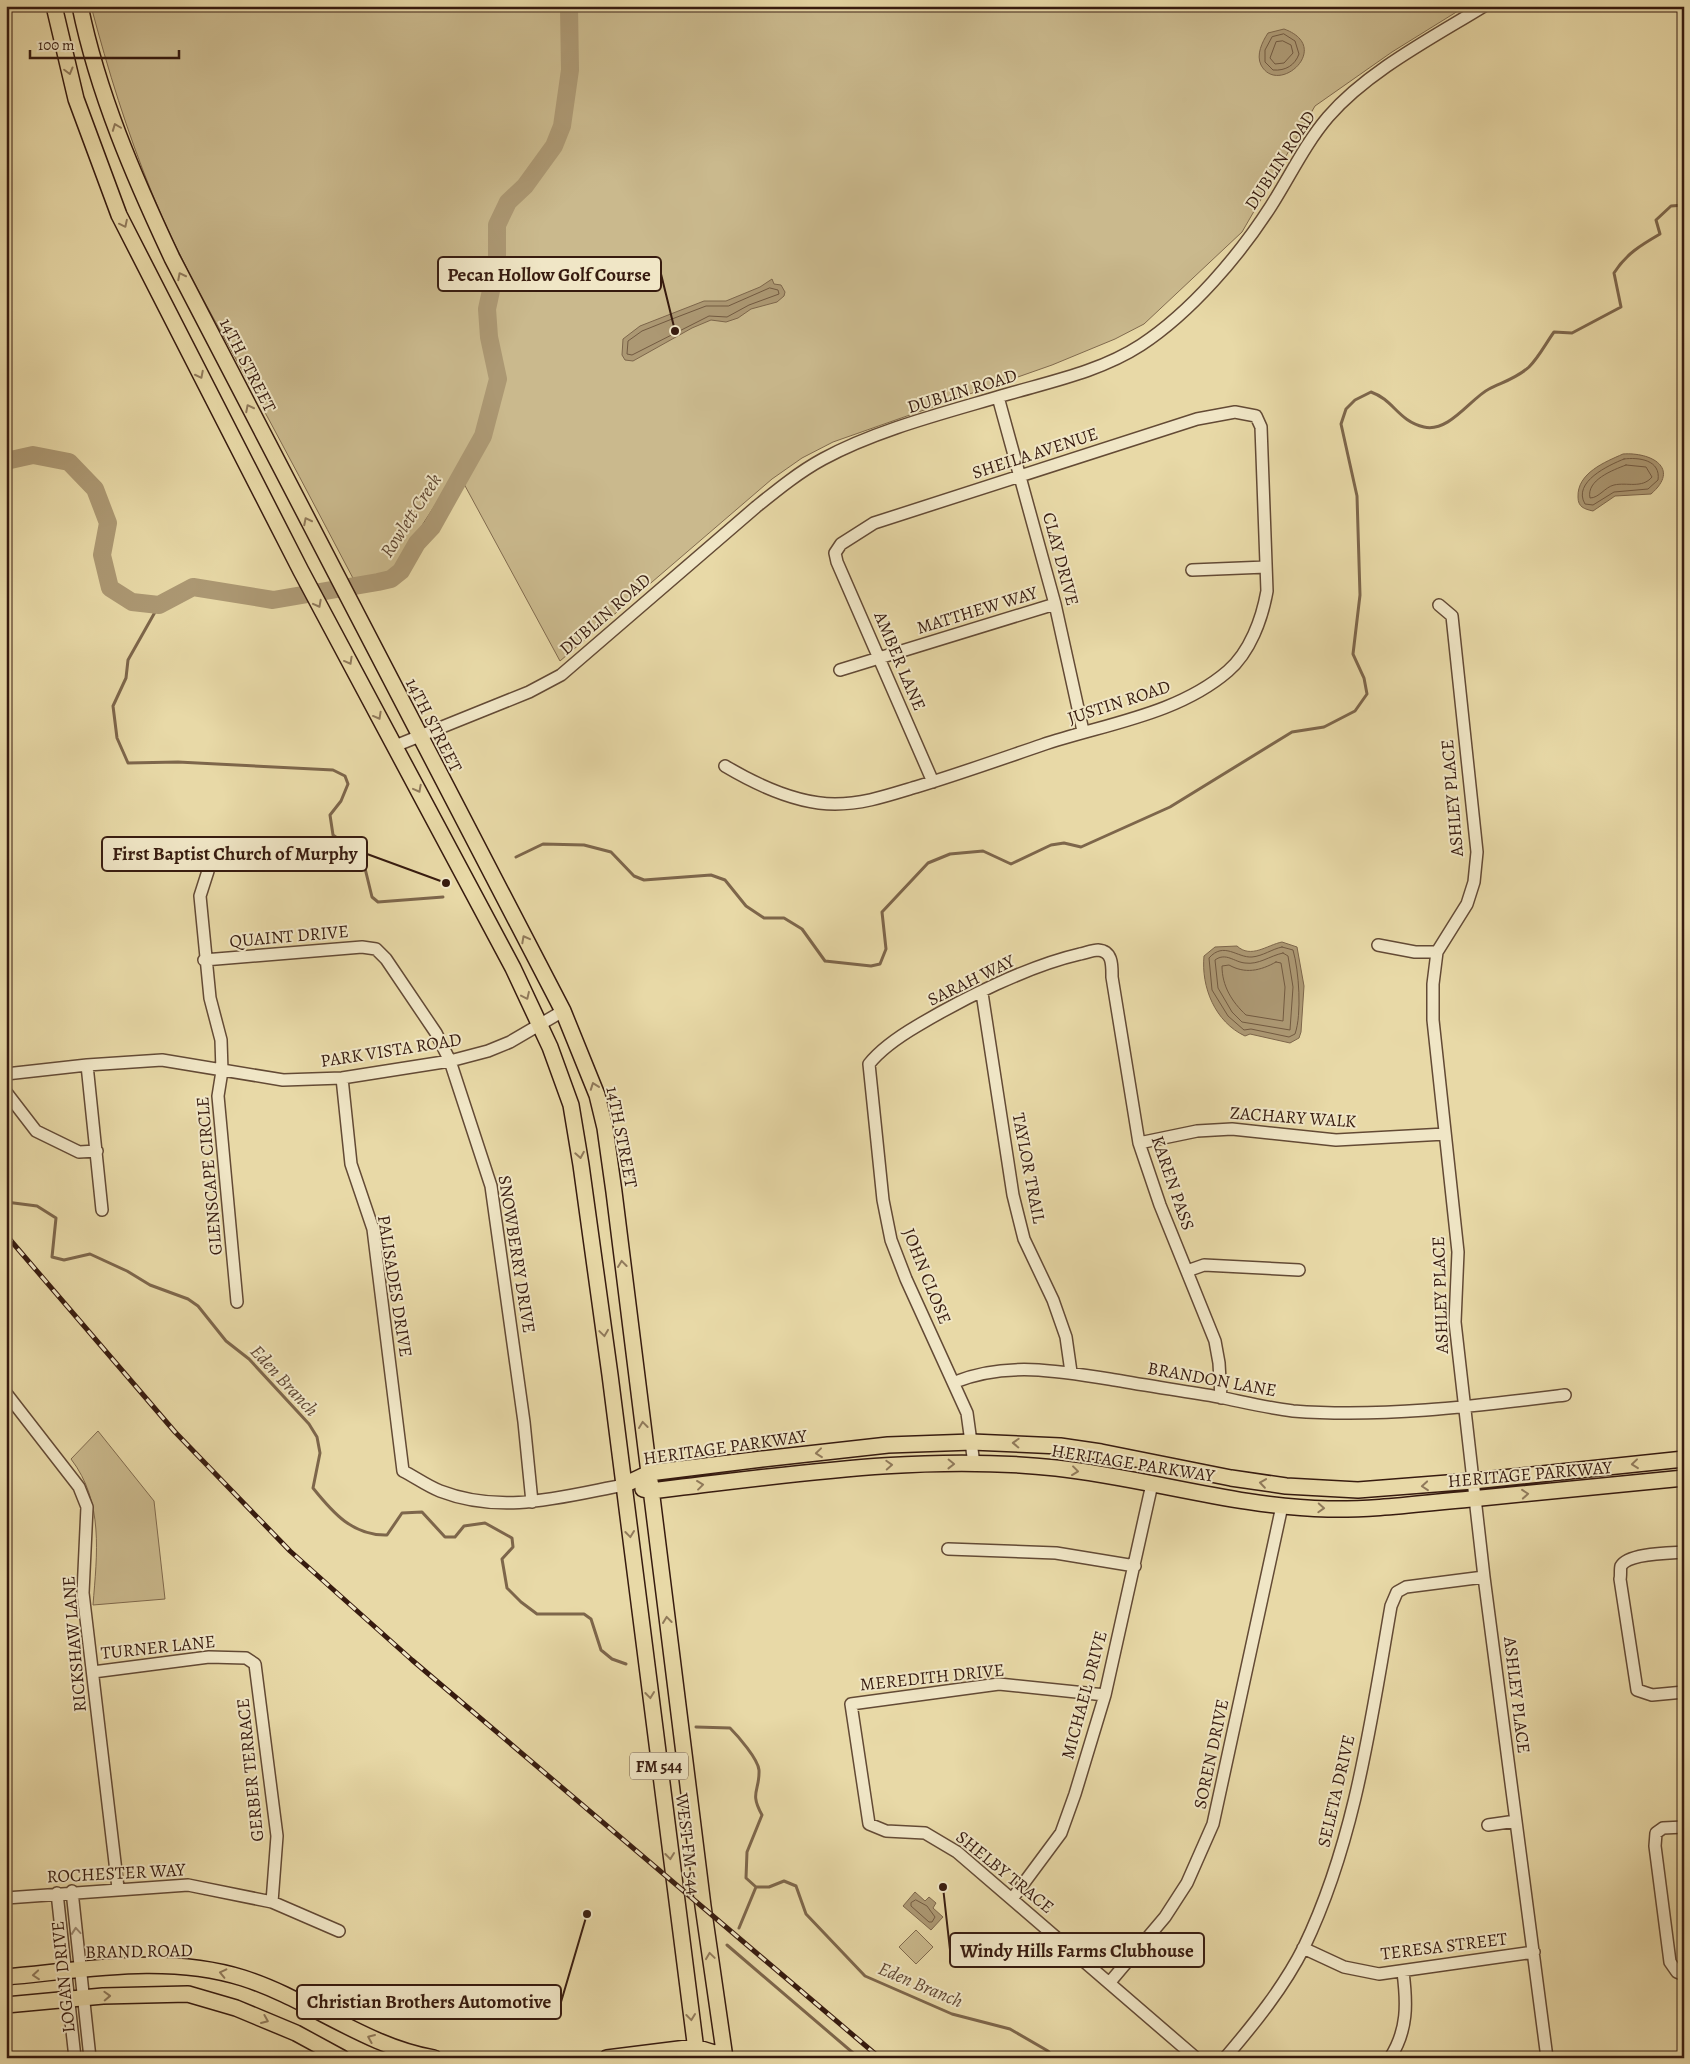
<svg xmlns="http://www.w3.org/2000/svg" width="1690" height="2064" font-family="Alegreya,serif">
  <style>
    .green { fill: #cab98d; stroke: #806a4e }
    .water { fill: #ac9873; stroke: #7d664b }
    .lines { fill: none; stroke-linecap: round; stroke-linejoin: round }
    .shore { stroke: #725a41; stroke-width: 1 }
    .stream { stroke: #7d664b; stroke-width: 3 }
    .river { stroke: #ac9873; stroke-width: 18 }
    .minor-casing { stroke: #634a35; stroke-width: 14 }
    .major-casing { stroke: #371b0f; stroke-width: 18 }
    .minor { stroke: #f0e6c6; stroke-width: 11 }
    .major { stroke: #e8d9a7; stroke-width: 15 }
    .rail-casing { stroke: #371b0f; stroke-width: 5 }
    .rail { stroke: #f0e6c6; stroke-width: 3; stroke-dasharray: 9; stroke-linecap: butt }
    .oneway { stroke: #907a5b }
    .oneway2 { stroke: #9d8b74 }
    .labels { text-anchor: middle; stroke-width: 4; stroke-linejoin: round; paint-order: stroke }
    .shield { fill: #f0e6c6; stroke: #6e5846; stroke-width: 1 }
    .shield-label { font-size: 16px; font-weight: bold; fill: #371b0f }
    .street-label { font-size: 18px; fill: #371b0f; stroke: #f0e6c6 }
    .water-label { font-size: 19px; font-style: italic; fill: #604732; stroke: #f0e6c6 }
    .leader { fill: none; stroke: #371b0f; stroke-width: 2 }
    .callout-dot { fill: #371b0f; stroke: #f0e6c6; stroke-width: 2 }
    .callout { fill: #f0e6c6; stroke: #371b0f; stroke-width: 2 }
    .callout-label { font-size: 19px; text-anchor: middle; font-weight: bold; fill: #371b0f }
  </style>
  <rect width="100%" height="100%" fill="#e8d9a7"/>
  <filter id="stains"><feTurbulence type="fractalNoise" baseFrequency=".004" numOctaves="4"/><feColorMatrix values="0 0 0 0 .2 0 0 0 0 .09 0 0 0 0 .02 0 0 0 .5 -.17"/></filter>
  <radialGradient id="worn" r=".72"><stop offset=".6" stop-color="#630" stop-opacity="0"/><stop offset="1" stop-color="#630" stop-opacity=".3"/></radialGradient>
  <path class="green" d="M 91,6 L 1466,6 L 1392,52 L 1315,106 L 1242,232 L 1144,324 L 1115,339 L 1052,365 L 833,442 L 802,458 L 772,479 L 560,661 L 457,471 L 392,572 L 355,582 C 318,512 281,441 243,372 C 211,313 177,255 152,193 C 127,132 108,70 91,6 Z
    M 98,1431 L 154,1501 L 165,1599 L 93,1605 C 97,1554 104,1502 71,1459 Z
    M 916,1930 L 933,1947 L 916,1964 L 899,1947 Z"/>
  <path class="water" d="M 1284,29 C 1334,47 1278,97 1261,65 C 1256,55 1262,42 1268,33 Z
    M 772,279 L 774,284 L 781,285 L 785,292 L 784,296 L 777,302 L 751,309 L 738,318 L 726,322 L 711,320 L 692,328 L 633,361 L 625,360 L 622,355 L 623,339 L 640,326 L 704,301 L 726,301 L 760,287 Z
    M 1623,454 C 1651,452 1681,468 1651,494 L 1615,496 L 1593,511 C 1584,509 1578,507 1578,497 C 1577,473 1605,462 1623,454 Z
    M 1282,942 L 1297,947 L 1304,986 L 1301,1032 L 1299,1038 L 1290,1043 L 1250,1034 L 1245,1036 C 1215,1022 1201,987 1204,956 L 1215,947 L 1237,946 C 1251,959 1267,945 1282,942 Z
    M 915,1892 L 925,1901 L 929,1897 L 936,1903 L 933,1908 L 943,1917 L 931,1930 L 903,1906 Z"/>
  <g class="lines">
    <path class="shore" d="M 1284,34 L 1295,41 L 1299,54 C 1295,65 1286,71 1273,70 L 1265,62 L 1265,50 L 1272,37 Z
      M 1283,41 L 1291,45 L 1293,53 L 1284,63 L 1275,64 L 1270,58 L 1276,42 Z
      M 770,288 L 778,290 L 779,294 L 749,305 L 727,317 L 709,316 L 632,355 L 627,354 L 628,341 L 642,331 L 672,319 L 706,306 L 728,306 Z
      M 1624,459 C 1639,457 1661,460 1658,480 L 1648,489 L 1614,492 L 1593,505 L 1585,504 C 1572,482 1609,465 1624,459 Z
      M 1626,465 L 1646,467 L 1652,477 C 1642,489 1627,482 1614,485 C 1605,487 1599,498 1590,498 C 1586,480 1613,470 1626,465 Z
      M 1282,947 L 1293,950 C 1299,971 1302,1014 1295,1034 L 1289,1037 L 1251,1029 L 1244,1030 L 1228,1016 L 1212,990 L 1209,958 C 1224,941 1237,958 1252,957 C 1263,956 1272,949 1282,947 Z
      M 1283,953 L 1288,956 L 1293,987 L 1290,1030 L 1242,1022 L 1232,1012 L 1218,988 L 1215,960 C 1226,952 1234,962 1245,963 C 1259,965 1269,956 1283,953 Z
      M 1276,962 L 1281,963 L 1285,987 L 1283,1021 L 1246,1015 C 1232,1002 1222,986 1222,966 L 1229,965 C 1245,974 1260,971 1276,962 Z
      M 916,1900 L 927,1906 L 935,1917 L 932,1922 L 929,1922 L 911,1906 L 911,1903 Z"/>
    <path class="stream" d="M 159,605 L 128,660 L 126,678 L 113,706 L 117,738 L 128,763 L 178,762 L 333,770 L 345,776 L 348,784 L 341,801 L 330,815 L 333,835 L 362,856 L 372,897 L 378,902 L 443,897
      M 516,857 L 543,844 L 584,845 L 611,852 L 634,876 L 644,880 L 711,875 L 725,880 L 746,906 L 764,918 L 784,918 L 802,929 L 825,961 L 871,966 L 880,964 L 886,949 L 882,912 L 928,863 L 950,854 L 983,851 L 1011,864 L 1051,845 L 1064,843 L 1081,847 L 1170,807 L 1292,732 L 1324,727 L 1355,711 L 1367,694 L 1364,678 L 1353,654 L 1360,595 L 1357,496 L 1341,424 L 1346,409 L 1355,400 L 1371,392 C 1394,400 1398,421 1424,427 C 1449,433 1471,398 1489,389 C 1503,382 1517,378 1529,367 C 1539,357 1546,343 1554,332 L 1572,333 L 1621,307 L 1614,273 C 1626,254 1641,245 1660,234 L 1656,220 L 1671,206 L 1684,205
      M 6,1202 L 37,1206 L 56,1218 L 52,1257 L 64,1260 L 90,1254 L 127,1271 L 150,1285 L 188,1299 L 198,1306 L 226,1341 L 249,1359 L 309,1424 L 317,1437 L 320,1453 L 313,1488 C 333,1513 353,1536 387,1535 L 402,1513 L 422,1512 L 445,1537 L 455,1537 L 464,1526 L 485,1523 L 512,1538 L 513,1547 L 502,1559 L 507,1588 L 521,1602 L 537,1614 L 584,1614 L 591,1619 L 601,1650 L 612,1659 L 626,1664
      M 696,1727 L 730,1728 C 738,1736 758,1759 759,1770 C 760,1791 749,1792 762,1815 L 747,1852 L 746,1878 L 756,1887 L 769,1887 L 784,1881 L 796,1886 L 806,1914 L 865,1976 L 952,2014 L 1010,2029 L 1048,2051 L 1054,2058
      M 739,1928 L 756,1887
      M 727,1945 L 859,2058"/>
    <path class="river" d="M 6,461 L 33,455 L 69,462 L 95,489 L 108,523 L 102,555 L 110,588 L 132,602 L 159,605 L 193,587 L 273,600 L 378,582 L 391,579 L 401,571 L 417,543 L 432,527 L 483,436 L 498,379 L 489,337 L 487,309 L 497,263 L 497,225 L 508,202 L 525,186 L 554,146 L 562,126 L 570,70 L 569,6"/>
    <defs>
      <path id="minor" d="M 998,397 L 1055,604 L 1083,731
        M 1192,570 L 1266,567
        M 1439,605 L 1452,616 L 1477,852 L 1474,882 L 1467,904 L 1437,952 L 1433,984 L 1433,1020 L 1458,1252 L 1455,1322 L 1484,1577 L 1547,2058
        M 840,670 L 1055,604
        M 395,746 L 529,692 L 561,675 L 756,507 C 777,490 799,472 823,459 C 878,429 948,412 1008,394 C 1053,381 1101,371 1141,345 C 1191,312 1239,256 1271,206 C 1290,176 1305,144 1328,117 C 1368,71 1432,38 1484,6
        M 725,766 C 757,785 797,804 835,804 C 864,804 889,795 916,787 C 959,774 1001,759 1042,745 C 1104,724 1177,715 1228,671 C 1250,652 1262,619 1267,591 L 1261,427 L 1256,416 L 1235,412 L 1197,419 L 874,523 L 841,544 L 835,553 L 837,562 L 933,782
        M 208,871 L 200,896 L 210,998 L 221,1040 L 222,1071 L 218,1096 L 237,1302
        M 1378,945 L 1415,952 L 1437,952
        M 204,960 L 362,947 L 376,949 L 386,959 L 436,1033 L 450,1061 L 491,1186 L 524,1422 L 532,1502
        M 982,993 L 1013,1195 L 1024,1239 L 1053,1300 L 1066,1337 L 1071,1372
        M 87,1065 L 102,1210
        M 6,1074 L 87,1065 L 162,1060 L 283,1080 L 342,1078 L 450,1061 L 488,1051 L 510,1042 L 563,1011
        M 342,1078 L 351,1164 L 373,1229 L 403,1471 C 415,1477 427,1486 440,1491 C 502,1515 561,1497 624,1485
        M 6,1092 L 36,1131 L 79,1152 L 97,1151
        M 1139,1143 L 1197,1131 L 1232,1129 L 1336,1140 L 1445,1134
        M 1187,1271 L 1204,1265 L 1299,1270
        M 955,1382 C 1006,1361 1061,1371 1115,1380 C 1149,1386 1184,1391 1219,1397 C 1244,1402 1268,1408 1293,1411 C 1383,1418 1476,1406 1565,1395
        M 6,1393 L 79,1487 L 87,1507 L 83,1593 L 118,1888
        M 974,1464 L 967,1413 L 906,1279 L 891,1240 L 883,1200 L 869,1064 C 881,1049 900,1036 917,1026 C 962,999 1028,966 1080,954 C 1085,953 1093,950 1098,950 C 1113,951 1112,966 1112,977 L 1139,1143 L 1160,1205 L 1215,1341 L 1219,1363 L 1221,1398
        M 948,1549 L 1056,1553 L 1135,1566
        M 1684,1552 C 1670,1553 1628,1553 1621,1566 C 1620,1569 1621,1576 1620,1579 L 1637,1690 L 1652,1695 L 1684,1692
        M 93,1672 L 209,1657 L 246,1658 L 255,1664 L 277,1836 L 272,1902
        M 1105,1695 L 999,1684 L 851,1704 L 869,1824 L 886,1831 L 925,1833 L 957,1852 L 1196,2058
        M 1488,1825 L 1516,1821
        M 1684,1827 L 1663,1828 L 1656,1833 L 1655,1846 L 1670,1962 L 1677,1972 L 1684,1975
        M 72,1891 L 90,2058
        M 57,1893 L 75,2058
        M 6,1898 L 188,1885 L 272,1902 L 339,1931
        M 1012,1899 L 1061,1833 L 1075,1794 L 1105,1695 L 1152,1484
        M 1303,1948 L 1344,1967 L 1379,1974 L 1534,1952
        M 1110,1982 L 1165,1917 L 1187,1883 L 1213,1824 L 1282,1506
        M 1225,2058 C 1254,2024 1284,1987 1304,1947 C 1355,1841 1371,1721 1391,1606 L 1397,1592 L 1406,1587 L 1484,1577
        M 1390,2058 C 1408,2030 1407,2003 1403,1972"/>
      <path id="major" d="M 54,6 L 76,99 L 119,215 L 301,571 L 513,968 L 550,1047 L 571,1105 L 581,1165 L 610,1375 L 697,2058
        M 80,6 C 98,94 134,177 172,258 L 563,1011 L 597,1095 L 605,1128 L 614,1192 L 703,1906 L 725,2058
        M 624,1485 L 649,1473 L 762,1459 L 888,1445 L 972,1442 L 1060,1446 L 1101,1452 L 1231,1478 L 1286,1486 L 1358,1490 L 1473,1481 L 1684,1459
        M 643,1489 L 651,1491 L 675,1488 C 802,1473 929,1454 1056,1468 C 1147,1478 1236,1507 1328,1509 C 1376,1510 1423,1503 1471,1499 C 1542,1492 1613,1485 1684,1478
        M 6,1977 C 84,1970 166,1954 243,1978 C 309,1999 365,2046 434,2058
        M 6,2005 L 103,1996 L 188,1994 L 236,2008 L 296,2033 L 342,2058
        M 607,2058 L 695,2047 L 724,2056"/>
    </defs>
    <use href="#minor" class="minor-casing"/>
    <use href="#major" class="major-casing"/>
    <use href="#minor" class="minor"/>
    <use href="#major" class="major"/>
    <defs>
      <path id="rail" d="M 6,1235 L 175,1432 L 290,1551 L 412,1660 L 880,2058"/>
    </defs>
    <use href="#rail" class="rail-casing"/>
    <use href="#rail" class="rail"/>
  </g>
  <defs><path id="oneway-chevron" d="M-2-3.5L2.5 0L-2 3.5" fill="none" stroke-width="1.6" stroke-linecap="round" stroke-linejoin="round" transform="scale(1.25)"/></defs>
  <g class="oneway">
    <use href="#oneway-chevron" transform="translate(69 71) rotate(75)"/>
    <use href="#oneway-chevron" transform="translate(116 127) rotate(-111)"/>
    <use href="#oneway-chevron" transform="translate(124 224) rotate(64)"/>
    <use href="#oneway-chevron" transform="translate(181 276) rotate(-117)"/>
    <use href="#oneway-chevron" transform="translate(200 375) rotate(63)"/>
    <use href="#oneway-chevron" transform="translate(249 408) rotate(-117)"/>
    <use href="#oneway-chevron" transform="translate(307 521) rotate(-117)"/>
    <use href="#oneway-chevron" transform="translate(318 604) rotate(62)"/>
    <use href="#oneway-chevron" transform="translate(349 661) rotate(61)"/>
    <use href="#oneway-chevron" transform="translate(378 716) rotate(61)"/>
    <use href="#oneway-chevron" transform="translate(418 789) rotate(62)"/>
    <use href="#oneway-chevron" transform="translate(525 939) rotate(-118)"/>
    <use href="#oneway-chevron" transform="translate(526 996) rotate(65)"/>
    <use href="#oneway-chevron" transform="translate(594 1086) rotate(-110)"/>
    <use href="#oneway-chevron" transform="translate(580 1155) rotate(80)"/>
    <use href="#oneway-chevron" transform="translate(622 1264) rotate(-97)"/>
    <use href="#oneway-chevron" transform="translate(604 1333) rotate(82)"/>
    <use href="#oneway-chevron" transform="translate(643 1425) rotate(-97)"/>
    <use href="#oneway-chevron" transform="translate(1016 1443) rotate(-178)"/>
    <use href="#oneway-chevron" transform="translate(819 1453) rotate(174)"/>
    <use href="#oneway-chevron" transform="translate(951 1464) rotate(1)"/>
    <use href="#oneway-chevron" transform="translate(1635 1464) rotate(174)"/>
    <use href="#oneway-chevron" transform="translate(889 1465) rotate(-3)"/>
    <use href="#oneway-chevron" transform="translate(1075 1471) rotate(7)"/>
    <use href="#oneway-chevron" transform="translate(1263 1483) rotate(-172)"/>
    <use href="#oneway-chevron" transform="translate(700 1485) rotate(-7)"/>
    <use href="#oneway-chevron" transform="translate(1425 1486) rotate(175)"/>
    <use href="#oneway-chevron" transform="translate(1525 1494) rotate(-5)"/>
    <use href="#oneway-chevron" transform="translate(1321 1508) rotate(3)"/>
    <use href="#oneway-chevron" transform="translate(630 1534) rotate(83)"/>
    <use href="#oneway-chevron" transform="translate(667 1620) rotate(-97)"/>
    <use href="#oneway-chevron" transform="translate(650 1695) rotate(83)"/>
    <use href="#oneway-chevron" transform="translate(670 1856) rotate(83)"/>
    <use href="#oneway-chevron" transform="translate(710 1956) rotate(-98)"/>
    <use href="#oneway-chevron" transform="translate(223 1973) rotate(-167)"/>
    <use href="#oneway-chevron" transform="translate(36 1975) rotate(175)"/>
    <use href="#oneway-chevron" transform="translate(107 1996) rotate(-2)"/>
    <use href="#oneway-chevron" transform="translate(691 2017) rotate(83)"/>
    <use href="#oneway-chevron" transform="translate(265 2020) rotate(23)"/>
    <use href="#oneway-chevron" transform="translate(371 2038) rotate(-157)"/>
  </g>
  <use class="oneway2" href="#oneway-chevron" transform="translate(76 1931) rotate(-95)"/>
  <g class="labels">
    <rect class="shield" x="630" y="1752.5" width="58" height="27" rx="4"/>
    <g class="shield-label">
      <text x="659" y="1772">FM 544</text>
    </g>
    <g class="street-label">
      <text transform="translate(1280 160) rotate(-57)" y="6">DUBLIN ROAD</text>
      <text transform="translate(248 365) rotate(63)" y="6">14TH STREET</text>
      <text transform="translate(962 391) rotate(-17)" y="6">DUBLIN ROAD</text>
      <text transform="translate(1035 453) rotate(-18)" y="6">SHEILA AVENUE</text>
      <text transform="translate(1061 559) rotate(75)" y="6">CLAY DRIVE</text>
      <text transform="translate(977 610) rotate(-17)" y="6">MATTHEW WAY</text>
      <text transform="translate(605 614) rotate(-41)" y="6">DUBLIN ROAD</text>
      <text transform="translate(900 661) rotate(67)" y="6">AMBER LANE</text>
      <text transform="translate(1119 702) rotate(-18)" y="6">JUSTIN ROAD</text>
      <text transform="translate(434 725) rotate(63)" y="6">14TH STREET</text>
      <text transform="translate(1452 798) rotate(-95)" y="6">ASHLEY PLACE</text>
      <text transform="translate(289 936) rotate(-5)" y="6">QUAINT DRIVE</text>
      <text transform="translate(971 980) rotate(-26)" y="6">SARAH WAY</text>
      <text transform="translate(391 1050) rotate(-9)" y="6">PARK VISTA ROAD</text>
      <text transform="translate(1293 1117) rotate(4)" y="6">ZACHARY WALK</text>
      <text transform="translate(622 1137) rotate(79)" y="6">14TH STREET</text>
      <text transform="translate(1029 1168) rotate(79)" y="6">TAYLOR TRAIL</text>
      <text transform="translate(209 1176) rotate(-95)" y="6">GLENSCAPE CIRCLE</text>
      <text transform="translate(1173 1183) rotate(71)" y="6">KAREN PASS</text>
      <text transform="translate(517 1254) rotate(81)" y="6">SNOWBERRY DRIVE</text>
      <text transform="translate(927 1276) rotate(68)" y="6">JOHN CLOSE</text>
      <text transform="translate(395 1286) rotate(81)" y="6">PALISADES DRIVE</text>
      <text transform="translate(1440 1295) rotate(-92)" y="6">ASHLEY PLACE</text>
      <text transform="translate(1212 1379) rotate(10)" y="6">BRANDON LANE</text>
      <text transform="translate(725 1447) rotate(-8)" y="6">HERITAGE PARKWAY</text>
      <text transform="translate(1133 1463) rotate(9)" y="6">HERITAGE PARKWAY</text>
      <text transform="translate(1530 1474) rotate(-5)" y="6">HERITAGE PARKWAY</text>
      <text transform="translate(74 1644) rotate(-95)" y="6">RICKSHAW LANE</text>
      <text transform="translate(158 1647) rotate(-6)" y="6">TURNER LANE</text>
      <text transform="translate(932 1677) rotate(-6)" y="6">MEREDITH DRIVE</text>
      <text transform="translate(1084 1695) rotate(-75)" y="6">MICHAEL DRIVE</text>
      <text transform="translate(1517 1695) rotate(83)" y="6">ASHLEY PLACE</text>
      <text transform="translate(1211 1754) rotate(-78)" y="6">SOREN DRIVE</text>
      <text transform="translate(250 1770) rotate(-96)" y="6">GERBER TERRACE</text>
      <text transform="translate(1336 1791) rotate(-77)" y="6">SELETA DRIVE</text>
      <text transform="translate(688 1844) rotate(83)" y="6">WEST FM 544</text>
      <text transform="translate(1005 1872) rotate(39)" y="6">SHELBY TRACE</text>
      <text transform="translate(116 1873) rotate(-3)" y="6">ROCHESTER WAY</text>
      <text transform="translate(1444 1946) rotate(-7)" y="6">TERESA STREET</text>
      <text transform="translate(139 1951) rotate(-1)" y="6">BRAND ROAD</text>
      <text transform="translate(63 1977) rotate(-96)" y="6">LOGAN DRIVE</text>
    </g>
    <g class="water-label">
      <text transform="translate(410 515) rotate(-57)" y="7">Rowlett Creek</text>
      <text transform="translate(285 1380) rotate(47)" y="7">Eden Branch</text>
      <text transform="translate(921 1984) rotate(23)" y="7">Eden Branch</text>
    </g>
  </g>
  <path class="leader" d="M675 331L661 274M446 883L367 854M943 1887L950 1950M587 1914L561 2002"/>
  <g class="callout-dot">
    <circle cx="675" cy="331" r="5"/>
    <circle cx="446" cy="883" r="5"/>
    <circle cx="943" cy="1887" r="5"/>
    <circle cx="587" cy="1914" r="5"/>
  </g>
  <g class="callout">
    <rect x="438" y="257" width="223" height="34" rx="5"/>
    <rect x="102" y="837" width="265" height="34" rx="5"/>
    <rect x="950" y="1933" width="254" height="34" rx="5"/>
    <rect x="297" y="1985" width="264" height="34" rx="5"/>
  </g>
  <g class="callout-label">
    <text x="549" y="281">Pecan Hollow Golf Course</text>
    <text x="235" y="860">First Baptist Church of Murphy</text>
    <text x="1077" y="1957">Windy Hills Farms Clubhouse</text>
    <text x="429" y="2008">Christian Brothers Automotive</text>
  </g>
  <rect width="1690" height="2064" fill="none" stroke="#e8d9a7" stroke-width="25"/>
  <rect x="8" y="8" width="1675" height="2049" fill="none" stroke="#371b0f" stroke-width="2.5"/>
  <rect x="12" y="12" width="1665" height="2039" fill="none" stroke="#371b0f"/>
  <path d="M30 50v8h149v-8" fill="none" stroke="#371b0f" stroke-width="2.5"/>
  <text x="38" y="50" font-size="15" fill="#371b0f" stroke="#f0e6c6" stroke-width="4" paint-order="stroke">100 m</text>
  <rect width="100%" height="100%" filter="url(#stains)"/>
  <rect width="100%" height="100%" fill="url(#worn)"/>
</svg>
